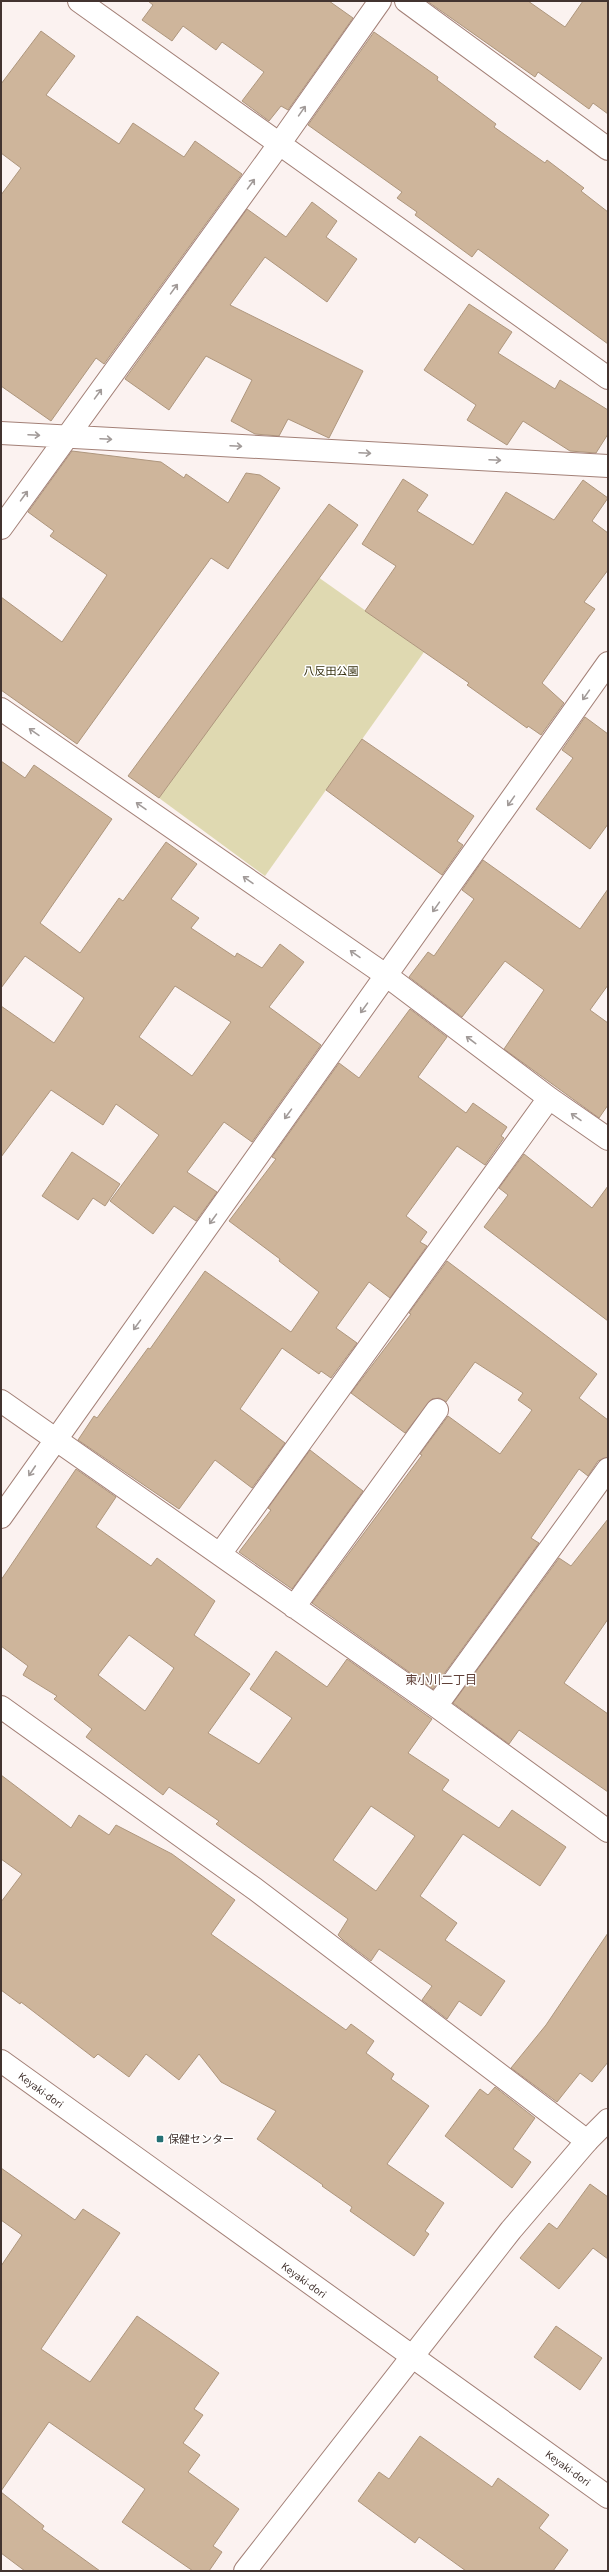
<svg xmlns="http://www.w3.org/2000/svg" width="609" height="2572" font-family="'Source Sans 3','Noto Sans JP',sans-serif">
  <style>
    .green { fill: #dfd9b1 }
    .building { fill: #ceb59b; stroke: #ae967d; fill-rule: evenodd }
    .lines { fill: none; stroke-linecap: round; stroke-linejoin: round }
    .street-casing { stroke: #a38077; stroke-width: 24 }
    .secondary-casing { stroke: #a38077; stroke-width: 24 }
    .street { stroke: #fff; stroke-width: 22 }
    .secondary { stroke: #fff; stroke-width: 22 }
    .oneway { stroke: #a19a98 }
    .poi-dot { fill: #257074; stroke: #fff; stroke-width: 1.5 }
    .labels { text-anchor: middle; stroke-width: 3; stroke-linejoin: round; paint-order: stroke }
    .park-label { font-size: 11px; fill: #342f0e; stroke: #fff }
    .street-label { font-size: 11px; fill: #433430; stroke: #fff }
    .poi-label { font-size: 11px; fill: #433430; stroke: #fff; text-anchor: start }
    .neighbourhood-label { font-size: 12px; fill: #5f4038; stroke: #fff }
  </style>
  <rect width="100%" height="100%" fill="#fbf2f0"/>
  <path class="green" d="M 318,577 L 424,652 L 265,876 L 159,798 Z"/>
  <path class="building" d="M 148,1 L 329,1 L 353,18 L 288,110 L 281,106 L 269,121 L 242,101 L 264,72 L 222,42 L 216,50 L 183,26 L 172,41 L 142,20 L 153,5 Z
    M 427,1 L 528,1 L 565,27 L 583,1 L 608,1 L 608,114 L 593,103 L 589,109 L 538,72 L 535,77 Z
    M 41,31 L 75,56 L 46,95 L 119,144 L 133,123 L 184,157 L 195,141 L 242,174 L 104,364 L 96,358 L 51,421 L 1,386 L 1,195 L 21,168 L 1,153 L 1,84 Z
    M 374,32 L 438,77 L 437,80 L 496,124 L 494,127 L 545,163 L 547,160 L 584,188 L 581,191 L 608,212 L 608,344 L 478,249 L 472,257 L 415,215 L 417,212 L 397,198 L 402,192 L 308,125 Z
    M 312,202 L 337,221 L 326,237 L 357,259 L 327,302 L 265,257 L 230,305 L 363,371 L 329,438 L 288,419 L 279,436 L 255,434 L 231,421 L 252,380 L 206,356 L 169,410 L 125,379 L 247,209 L 286,237 Z
    M 469,304 L 512,332 L 498,353 L 555,389 L 560,380 L 608,410 L 608,434 L 596,453 L 570,451 L 523,421 L 507,445 L 467,420 L 476,405 L 424,370 Z
    M 72,451 L 161,462 L 184,478 L 186,474 L 228,503 L 246,473 L 260,475 L 280,488 L 228,569 L 211,558 L 77,744 L 1,690 L 1,597 L 62,642 L 107,575 L 50,536 L 54,531 L 28,512 Z
    M 403,479 L 428,495 L 417,511 L 473,545 L 506,492 L 554,520 L 583,480 L 608,498 L 592,521 L 608,533 L 608,570 L 584,602 L 595,609 L 542,683 L 564,703 L 541,735 L 528,726 L 527,728 L 467,685 L 469,683 L 365,611 L 396,566 L 362,544 Z
    M 329,504 L 358,525 L 159,798 L 128,776 Z
    M 585,717 L 608,734 L 608,824 L 590,849 L 536,809 L 573,758 L 562,750 Z
    M 362,739 L 474,816 L 457,841 L 463,845 L 442,875 L 326,790 Z
    M 1,761 L 25,778 L 34,765 L 112,819 L 40,923 L 80,953 L 119,898 L 123,901 L 166,842 L 197,864 L 171,899 L 199,918 L 191,928 L 235,957 L 237,953 L 262,968 L 280,944 L 304,962 L 269,1007 L 321,1045 L 252,1142 L 224,1122 L 187,1172 L 217,1192 L 196,1221 L 174,1206 L 153,1234 L 110,1201 L 159,1135 L 116,1104 L 103,1125 L 51,1090 L 1,1157 L 1,1006 L 54,1043 L 84,998 L 25,956 L 1,988 ZM 175,986 L 231,1022 L 192,1076 L 139,1037 Z
    M 483,860 L 580,929 L 608,889 L 608,985 L 590,1010 L 608,1023 L 608,1105 L 599,1118 L 504,1049 L 544,990 L 505,961 L 462,1017 L 409,977 L 428,952 L 434,956 L 474,899 L 462,890 Z
    M 410,1009 L 447,1037 L 418,1077 L 466,1113 L 473,1103 L 507,1127 L 501,1136 L 504,1138 L 485,1165 L 457,1146 L 406,1216 L 427,1232 L 420,1242 L 427,1246 L 390,1298 L 369,1282 L 336,1328 L 357,1343 L 331,1378 L 321,1371 L 319,1374 L 282,1348 L 240,1409 L 285,1443 L 252,1488 L 215,1460 L 179,1509 L 78,1440 L 94,1416 L 97,1418 L 148,1348 L 150,1349 L 205,1271 L 291,1332 L 319,1292 L 279,1261 L 280,1259 L 229,1221 L 276,1159 L 272,1157 L 339,1063 L 359,1078 Z
    M 72,1152 L 120,1184 L 105,1206 L 93,1198 L 78,1220 L 42,1196 Z
    M 524,1154 L 592,1208 L 608,1186 L 608,1321 L 484,1227 L 508,1195 L 499,1188 Z
    M 447,1261 L 597,1374 L 579,1398 L 608,1420 L 608,1457 L 598,1461 L 588,1476 L 579,1469 L 531,1538 L 539,1543 L 433,1689 L 312,1603 L 422,1455 L 420,1454 L 448,1416 L 500,1454 L 532,1410 L 518,1400 L 523,1393 L 475,1362 L 446,1402 L 439,1398 L 432,1399 L 405,1433 L 351,1393 L 411,1314 L 409,1313 Z
    M 310,1450 L 363,1491 L 292,1589 L 239,1552 L 271,1510 L 268,1508 Z
    M 76,1469 L 116,1497 L 96,1527 L 151,1566 L 157,1558 L 215,1601 L 194,1635 L 250,1674 L 208,1733 L 259,1764 L 292,1718 L 250,1689 L 276,1651 L 327,1687 L 347,1659 L 432,1719 L 408,1753 L 449,1780 L 442,1790 L 499,1828 L 512,1810 L 566,1847 L 540,1886 L 463,1834 L 420,1896 L 457,1923 L 445,1940 L 505,1981 L 481,2016 L 459,2001 L 447,2019 L 422,2000 L 432,1986 L 379,1949 L 371,1961 L 343,1940 L 338,1935 L 348,1919 L 216,1824 L 219,1821 L 169,1787 L 163,1795 L 86,1737 L 92,1729 L 54,1699 L 57,1696 L 23,1675 L 28,1666 L 1,1646 L 1,1580 ZM 129,1635 L 174,1668 L 145,1711 L 98,1675 ZM 371,1806 L 415,1836 L 376,1891 L 333,1860 Z
    M 608,1519 L 608,1619 L 564,1683 L 608,1714 L 608,1792 L 519,1730 L 509,1744 L 453,1703 L 559,1558 L 571,1566 Z
    M 1,1775 L 71,1828 L 79,1815 L 109,1835 L 116,1825 L 172,1854 L 235,1900 L 211,1934 L 346,2030 L 351,2024 L 374,2041 L 366,2053 L 394,2074 L 391,2079 L 429,2106 L 387,2164 L 444,2203 L 425,2231 L 429,2234 L 414,2256 L 350,2211 L 352,2207 L 322,2186 L 323,2185 L 257,2139 L 276,2111 L 221,2082 L 199,2054 L 179,2080 L 146,2054 L 129,2077 L 98,2054 L 94,2058 L 21,2002 L 20,2004 L 1,1990 L 1,1902 L 22,1874 L 1,1859 Z
    M 608,1933 L 608,2062 L 592,2082 L 580,2073 L 557,2102 L 511,2068 L 546,2025 Z
    M 495,2087 L 535,2118 L 513,2149 L 531,2162 L 512,2188 L 445,2136 L 480,2089 L 488,2095 Z
    M 1,2168 L 75,2220 L 83,2209 L 120,2233 L 41,2349 L 90,2382 L 137,2316 L 219,2373 L 194,2409 L 203,2415 L 183,2443 L 200,2455 L 188,2472 L 239,2509 L 213,2546 L 222,2552 L 209,2571 L 193,2571 L 122,2522 L 145,2489 L 49,2422 L 1,2491 L 1,2266 L 22,2235 L 1,2220 Z
    M 590,2184 L 608,2197 L 608,2259 L 593,2248 L 559,2289 L 520,2258 L 549,2223 L 557,2229 Z
    M 556,2326 L 602,2358 L 580,2390 L 534,2357 Z
    M 420,2436 L 492,2487 L 498,2478 L 549,2515 L 539,2528 L 568,2550 L 553,2571 L 466,2571 L 419,2537 L 415,2543 L 358,2501 L 379,2472 L 389,2479 Z
    M 1,2492 L 44,2526 L 42,2529 L 100,2571 L 25,2571 L 1,2553 Z"/>
  <g class="lines">
    <defs>
      <path id="street" d="M 79,1 L 608,378
        M 406,1 L 608,149
        M 1,433 L 608,466
        M 1,528 L 280,143 L 380,1
        M 1,709 L 387,976 L 549,1098 L 608,1139
        M 1,1401 L 436,1706 L 608,1831
        M 1,1517 L 608,663
        M 220,1554 L 549,1098
        M 294,1607 L 437,1410
        M 436,1706 L 608,1469
        M 1,1707 L 255,1889 L 587,2141"/>
      <path id="secondary" d="M 1,2061 L 608,2497
        M 245,2571 L 511,2230 L 587,2141 L 608,2120"/>
    </defs>
    <use href="#street" class="street-casing"/>
    <use href="#secondary" class="secondary-casing"/>
    <use href="#street" class="street"/>
    <use href="#secondary" class="secondary"/>
  </g>
  <defs><path id="oneway-shaft" d="M-6 0H5M1.5-3L5.5 0L1.5 3" fill="none" stroke-width="1.6" stroke-linecap="round" stroke-linejoin="round"/></defs>
  <g class="oneway">
    <use href="#oneway-shaft" transform="translate(302 111) rotate(-55)"/>
    <use href="#oneway-shaft" transform="translate(251 184) rotate(-54)"/>
    <use href="#oneway-shaft" transform="translate(174 289) rotate(-54)"/>
    <use href="#oneway-shaft" transform="translate(98 394) rotate(-54)"/>
    <use href="#oneway-shaft" transform="translate(34 435) rotate(3)"/>
    <use href="#oneway-shaft" transform="translate(106 439) rotate(3)"/>
    <use href="#oneway-shaft" transform="translate(236 446) rotate(3)"/>
    <use href="#oneway-shaft" transform="translate(365 453) rotate(3)"/>
    <use href="#oneway-shaft" transform="translate(495 460) rotate(3)"/>
    <use href="#oneway-shaft" transform="translate(24 496) rotate(-54)"/>
    <use href="#oneway-shaft" transform="translate(586 695) rotate(125)"/>
    <use href="#oneway-shaft" transform="translate(34 732) rotate(-145)"/>
    <use href="#oneway-shaft" transform="translate(511 801) rotate(125)"/>
    <use href="#oneway-shaft" transform="translate(141 806) rotate(-145)"/>
    <use href="#oneway-shaft" transform="translate(248 880) rotate(-145)"/>
    <use href="#oneway-shaft" transform="translate(436 907) rotate(125)"/>
    <use href="#oneway-shaft" transform="translate(355 954) rotate(-145)"/>
    <use href="#oneway-shaft" transform="translate(364 1008) rotate(126)"/>
    <use href="#oneway-shaft" transform="translate(471 1040) rotate(-143)"/>
    <use href="#oneway-shaft" transform="translate(288 1114) rotate(126)"/>
    <use href="#oneway-shaft" transform="translate(576 1117) rotate(-145)"/>
    <use href="#oneway-shaft" transform="translate(213 1219) rotate(126)"/>
    <use href="#oneway-shaft" transform="translate(137 1325) rotate(126)"/>
    <use href="#oneway-shaft" transform="translate(32 1471) rotate(124)"/>
  </g>
  <rect class="poi-dot" x="156" y="2135" width="8" height="8" rx="2"/>
  <g class="labels">
    <g class="park-label">
      <text x="331" y="675">八反田公園</text>
    </g>
    <g class="street-label">
      <text transform="translate(41 2090) rotate(36)" y="4">Keyaki-dori</text>
      <text transform="translate(304 2280) rotate(36)" y="4">Keyaki-dori</text>
      <text transform="translate(568 2468) rotate(36)" y="4">Keyaki-dori</text>
    </g>
    <g class="poi-label">
      <text x="168" y="2143">保健センター</text>
    </g>
    <g class="neighbourhood-label">
      <text x="441" y="1684">東小川二丁目</text>
    </g>
  </g>
  <rect width="609" height="2572" fill="none" stroke="#433430" stroke-width="4"/>
</svg>
